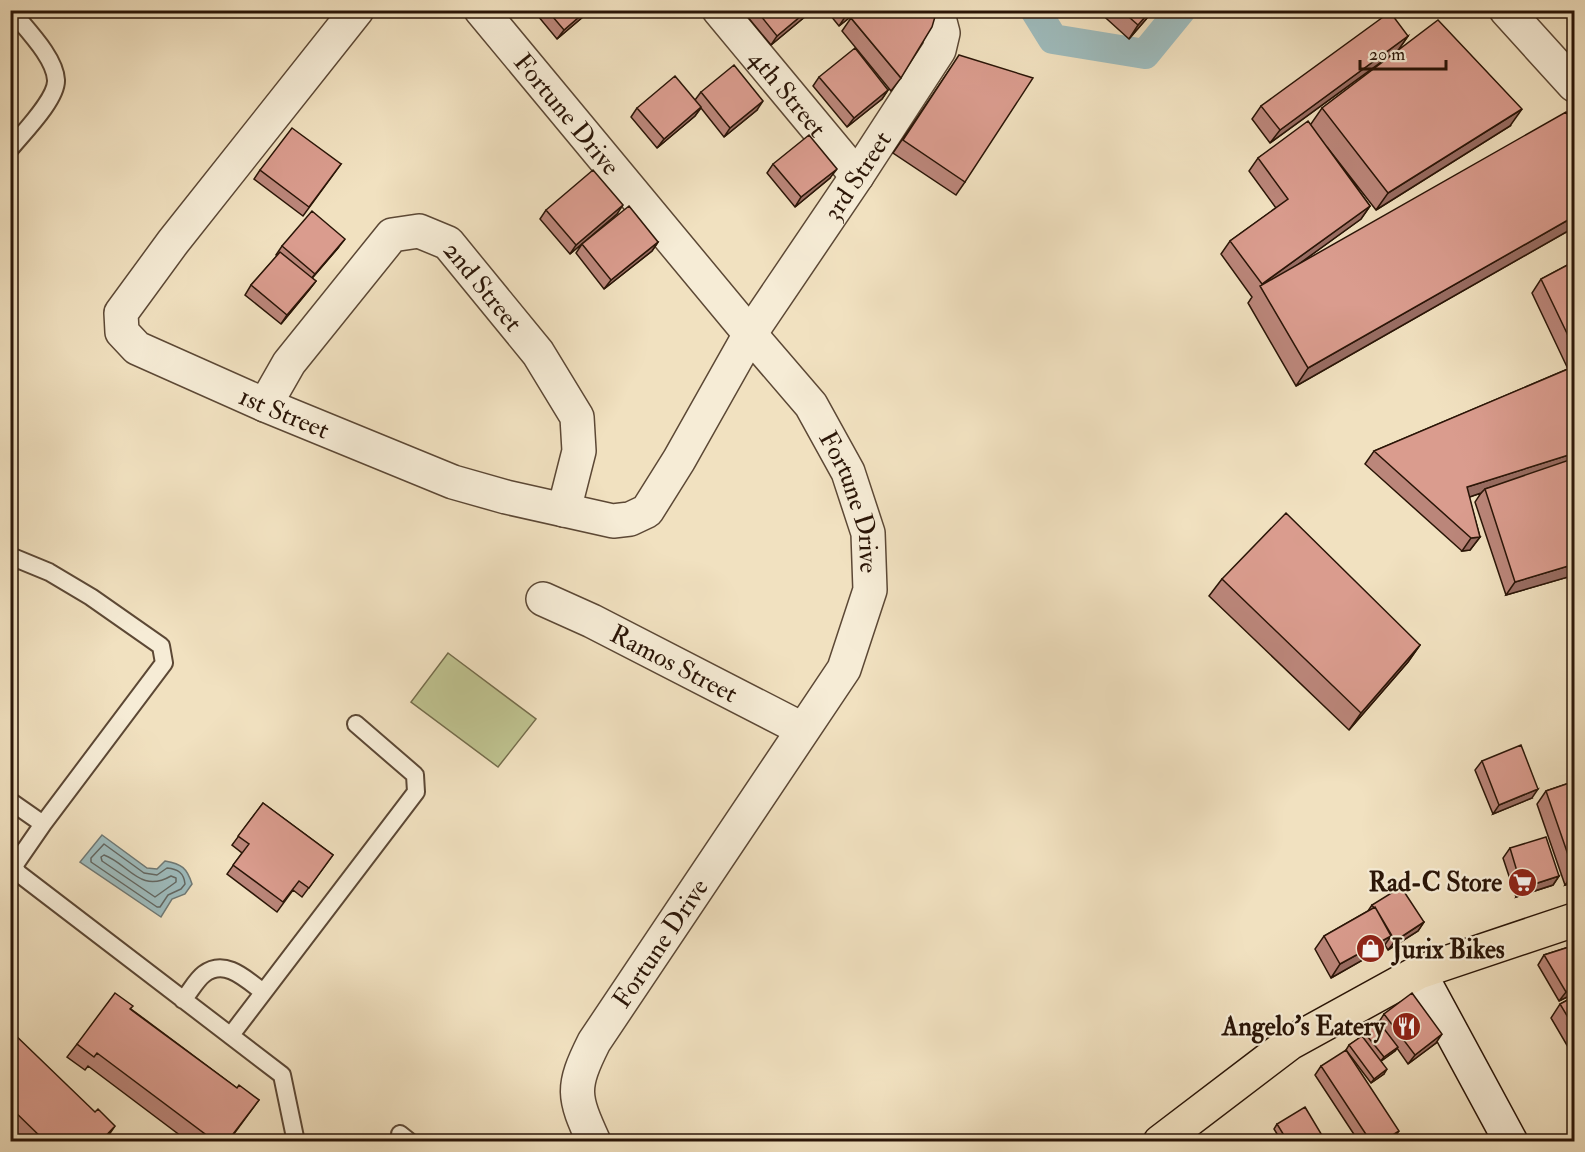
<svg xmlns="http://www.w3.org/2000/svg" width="1585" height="1152" font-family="'IM FELL Double Pica',serif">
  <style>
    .green { fill: #bec28f; stroke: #746c4b; stroke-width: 1.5 }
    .water { fill: #9ebbbc; stroke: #707974; stroke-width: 1.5 }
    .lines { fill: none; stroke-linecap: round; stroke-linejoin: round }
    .shore { stroke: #646862; stroke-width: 1.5 }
    .canal { stroke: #9ebbbc; stroke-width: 30 }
    .service-casing { stroke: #5c4835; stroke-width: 20 }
    .minor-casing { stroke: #5c4835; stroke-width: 36 }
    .tertiary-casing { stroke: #5c4835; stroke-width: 36 }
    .secondary-casing { stroke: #2a1507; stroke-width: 36 }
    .primary-casing { stroke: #2a1507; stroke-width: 36 }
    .service { stroke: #f6ecd6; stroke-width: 16 }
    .minor { stroke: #f6ecd6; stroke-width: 33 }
    .tertiary { stroke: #f6ecd6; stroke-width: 33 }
    .secondary { stroke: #f6ecd6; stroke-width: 33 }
    .primary { stroke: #f1e1c0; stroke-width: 33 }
    .wall { fill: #bb867a; stroke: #2a1507; stroke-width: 1.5 }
    .shaded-wall { fill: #996d63; stroke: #2a1507; stroke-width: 1.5 }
    .building { fill: #da9c8e; stroke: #2a1507; stroke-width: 1.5 }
    .labels { text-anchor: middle; stroke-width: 4.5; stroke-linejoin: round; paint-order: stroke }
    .street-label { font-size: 26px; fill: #2a1507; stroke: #f6ecd6 }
    .poi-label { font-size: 26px; font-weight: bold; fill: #2a1507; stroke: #f6ecd6; text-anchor: end }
  </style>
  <rect width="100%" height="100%" fill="#f1e1c0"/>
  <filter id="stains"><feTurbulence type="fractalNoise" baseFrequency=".00333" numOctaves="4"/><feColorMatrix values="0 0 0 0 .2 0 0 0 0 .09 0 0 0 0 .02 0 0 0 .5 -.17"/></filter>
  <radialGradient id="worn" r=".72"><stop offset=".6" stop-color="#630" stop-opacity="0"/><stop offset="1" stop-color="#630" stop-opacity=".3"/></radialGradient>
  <path class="green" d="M 448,653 L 536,719 L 498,767 L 411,702 Z"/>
  <path class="water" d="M 102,835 L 147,868 L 157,869 L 165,861 C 182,864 187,868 192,884 L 185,894 L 172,899 L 161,917 L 80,862 Z"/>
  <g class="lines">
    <path class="shore" d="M 104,844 L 144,873 L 157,875 L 167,868 C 178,869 184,873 185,884 L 181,889 L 168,895 L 160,907 L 157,907 L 91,862 L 91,858 Z
      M 104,855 C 129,864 140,894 171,876 L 176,878 L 176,882 L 155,897 L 102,861 L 101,857 Z"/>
    <path class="canal" d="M 1035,10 L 1053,39 L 1145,54 L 1181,10"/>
    <defs>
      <path id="service" d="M 10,149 C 22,134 57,99 56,80 C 55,57 25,28 11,10
        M 10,565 L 15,558 L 49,572 L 91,597 L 161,646 L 164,663 L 43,824 L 14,866 L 18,873 L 282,1075 L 296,1142
        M 10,801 L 43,824
        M 183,1000 C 190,992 196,980 204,974 C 225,958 246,979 263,992
        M 231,1035 L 416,792 L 415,775 L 356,724
        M 400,1134 L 410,1142"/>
      <g id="minor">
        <path id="s1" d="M 357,10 L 173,242 L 121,313 L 122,332 L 137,348 L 265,405 L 453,482 L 506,497 L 613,521 L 630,519 L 647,511 L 679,460 L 750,334 L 857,176 L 939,50 L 943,33 L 937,10"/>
        <path id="s2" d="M 719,10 L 857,176"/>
        <path id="s3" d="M 265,405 L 289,363 L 392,235 L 419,231 L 448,243 L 538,353 L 577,417 L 579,451 L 564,510"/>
        <path id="s4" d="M 543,599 L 592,621 L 802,729"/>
      </g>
      <g id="tertiary">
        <path id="s5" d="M 481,10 L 750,334 L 811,405 L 848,472 L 868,533 L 870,590 L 844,669 L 594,1042 C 571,1088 573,1096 594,1142"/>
        <path d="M 1506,10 L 1574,85"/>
      </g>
      <path id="secondary" d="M 1419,972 L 1511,1142"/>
      <path id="primary" d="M 1160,1142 L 1290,1043 L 1419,972 L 1574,920"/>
    </defs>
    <use href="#service" class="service-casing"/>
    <use href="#minor" class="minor-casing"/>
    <use href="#tertiary" class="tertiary-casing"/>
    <use href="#secondary" class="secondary-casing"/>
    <use href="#primary" class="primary-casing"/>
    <use href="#service" class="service"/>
    <use href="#minor" class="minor"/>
    <use href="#tertiary" class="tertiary"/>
    <use href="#secondary" class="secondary"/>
    <use href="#primary" class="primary"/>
  </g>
  <path class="wall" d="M 533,10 L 591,10 L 557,39 Z
    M 742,10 L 813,10 L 771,45 Z
    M 826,10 L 859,10 L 839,26 Z
    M 1097,10 L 1154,10 L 1129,39 Z
    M 851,18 L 901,78 L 891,91 L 842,31 Z
    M 1408,36 L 1399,49 L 1270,143 L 1252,119 L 1261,106 Z
    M 950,69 L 965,182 L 956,195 L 893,153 Z
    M 819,77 L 888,90 L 882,99 L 847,127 L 813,86 Z
    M 701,92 L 757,110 L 724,137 L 701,108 L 695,116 L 657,148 L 631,117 L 637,108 L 695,100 Z
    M 1322,108 L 1510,126 L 1376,210 L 1327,147 L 1370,206 L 1361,219 L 1300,263 L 1575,126 L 1575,227 L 1296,386 L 1248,303 L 1252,297 L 1221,254 L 1230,241 L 1276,208 L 1249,171 L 1258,158 L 1311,124 Z
    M 341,164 L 303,216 L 254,179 L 260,170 Z
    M 773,164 L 830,178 L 795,207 L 767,173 Z
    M 546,210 L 617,214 L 570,254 L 540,219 Z
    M 658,242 L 652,251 L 604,289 L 576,253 L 582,244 Z
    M 282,246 L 338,248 L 312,278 L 316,281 L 309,290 L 281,324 L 245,295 L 251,285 L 277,256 L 276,255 Z
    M 1575,261 L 1575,575 L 1506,595 L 1475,502 L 1481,493 L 1469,497 L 1480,537 L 1470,550 L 1462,551 L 1365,464 L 1374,451 L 1568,369 L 1532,293 L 1541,279 Z
    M 1222,579 L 1420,645 L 1408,662 L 1349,730 L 1209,596 Z
    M 1482,761 L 1532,798 L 1493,814 L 1475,770 Z
    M 1575,781 L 1575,882 L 1565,885 L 1537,804 L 1546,791 Z
    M 263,803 L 333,855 L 302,897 L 293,890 L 277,912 L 227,874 L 242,853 L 232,845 Z
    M 1510,848 L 1559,876 L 1553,885 L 1516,897 L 1503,858 Z
    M 1372,905 L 1424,922 L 1418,931 L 1388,950 L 1385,945 L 1382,949 L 1331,978 L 1315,949 L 1324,936 L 1368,911 Z
    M 1575,945 L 1575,993 L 1559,1001 L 1538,965 L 1544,955 Z
    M 1575,996 L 1575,1059 L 1551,1018 L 1560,1004 Z
    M 131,1009 L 237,1088 L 259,1100 L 228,1142 L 189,1142 L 88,1066 L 85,1070 L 67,1057 L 77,1044 Z
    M 1384,1014 L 1436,1043 L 1408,1064 L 1397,1048 L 1395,1051 L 1381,1061 L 1384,1074 L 1371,1083 L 1346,1050 L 1349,1045 L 1361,1037 L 1364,1032 L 1379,1022 Z
    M 10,1030 L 104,1142 L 10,1142 Z
    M 1321,1066 L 1392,1140 L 1390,1142 L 1359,1142 L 1315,1075 Z
    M 1277,1124 L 1326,1142 L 1282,1142 L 1274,1129 Z"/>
  <path class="shaded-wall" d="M 587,10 L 591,10 L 557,39 L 564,30 Z
    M 808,10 L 813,10 L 771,45 L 777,36 Z
    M 854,10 L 859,10 L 839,26 L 845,17 Z
    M 1151,10 L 1154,10 L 1129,39 L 1138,25 Z
    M 1408,36 L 1399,49 L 1270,143 L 1280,130 Z
    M 888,90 L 882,99 L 847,127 L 854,118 Z
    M 763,101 L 757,110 L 724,137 L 730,128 Z
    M 701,107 L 695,116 L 657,148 L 664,139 Z
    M 1522,109 L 1510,126 L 1376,210 L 1388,193 Z
    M 837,169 L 830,178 L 795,207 L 801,197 Z
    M 623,205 L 617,214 L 570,254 L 576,245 Z
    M 1370,206 L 1361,219 L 1263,290 L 1262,284 Z
    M 1575,216 L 1575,227 L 1296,386 L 1308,368 Z
    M 345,239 L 338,248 L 308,283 L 315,274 Z
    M 658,242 L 652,251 L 604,289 L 611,280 Z
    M 316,281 L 309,290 L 281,324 L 287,315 Z
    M 1575,453 L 1575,463 L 1485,489 L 1481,493 L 1458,501 L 1467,487 Z
    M 1480,537 L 1470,550 L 1462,551 L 1471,538 Z
    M 1575,564 L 1575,575 L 1506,595 L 1515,582 Z
    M 1420,645 L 1408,662 L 1349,730 L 1361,713 Z
    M 1538,789 L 1532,798 L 1493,814 L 1499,805 Z
    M 1575,872 L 1575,882 L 1565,885 Z
    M 1559,876 L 1553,885 L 1516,897 L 1522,888 Z
    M 1424,922 L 1418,931 L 1388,950 L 1395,941 Z
    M 1391,936 L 1382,949 L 1331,978 L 1340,964 Z
    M 1575,987 L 1575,993 L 1559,1001 L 1566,992 Z
    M 1442,1034 L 1436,1043 L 1408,1064 L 1415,1055 Z
    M 1398,1047 L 1395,1051 L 1380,1062 L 1384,1057 Z
    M 1387,1069 L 1384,1074 L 1371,1083 L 1374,1079 Z
    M 115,1126 L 104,1142 L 100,1142 Z
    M 1399,1131 L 1392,1140 L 1390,1142 L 1382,1142 Z"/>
  <path class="building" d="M 547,10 L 587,10 L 564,30 Z
    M 756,10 L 808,10 L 777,36 Z
    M 840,10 L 854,10 L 845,17 Z
    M 860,10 L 937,10 L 932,27 L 901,78 L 851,18 Z
    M 1121,10 L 1151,10 L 1138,25 Z
    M 1390,12 L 1408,36 L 1280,130 L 1261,106 Z
    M 1438,20 L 1522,109 L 1388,193 L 1322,108 Z
    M 855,48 L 888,90 L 854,118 L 819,77 Z
    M 959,55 L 1033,78 L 965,182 L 903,140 Z
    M 734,65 L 763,101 L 730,128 L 701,92 Z
    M 675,76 L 701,107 L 664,139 L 637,108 Z
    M 1566,112 L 1575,126 L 1575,216 L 1308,368 L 1260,286 Z
    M 1308,121 L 1370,206 L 1262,284 L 1230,241 L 1288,199 L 1258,158 Z
    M 292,128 L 341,164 L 309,207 L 260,170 Z
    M 809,135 L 837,169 L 801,197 L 773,164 Z
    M 593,170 L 623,205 L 576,245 L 546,210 Z
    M 629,206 L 658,242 L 611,280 L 582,244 Z
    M 312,211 L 345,239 L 315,274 L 282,246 Z
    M 280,252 L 316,281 L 287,315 L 251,285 Z
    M 1575,261 L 1575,350 L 1541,279 Z
    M 1575,366 L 1575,453 L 1467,487 L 1480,537 L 1471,538 L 1374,451 Z
    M 1575,458 L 1575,564 L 1515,582 L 1485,489 Z
    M 1286,513 L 1420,645 L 1361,713 L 1222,579 Z
    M 1521,745 L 1538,789 L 1499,805 L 1482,761 Z
    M 1575,781 L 1575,872 L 1574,872 L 1546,791 Z
    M 263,803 L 333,855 L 309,888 L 299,881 L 283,902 L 233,865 L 249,844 L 238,836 Z
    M 1546,837 L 1559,876 L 1522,888 L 1510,848 Z
    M 1401,887 L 1424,922 L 1395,941 L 1375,907 L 1374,908 L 1372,905 Z
    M 1375,907 L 1391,936 L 1340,964 L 1324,936 Z
    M 1575,945 L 1575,987 L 1566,992 L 1544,955 Z
    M 115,993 L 133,1006 L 130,1009 L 237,1088 L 239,1085 L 259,1100 L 227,1142 L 208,1142 L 203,1137 L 205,1134 L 97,1053 L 94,1057 L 77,1044 Z
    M 1412,993 L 1442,1034 L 1415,1055 L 1384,1014 Z
    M 1575,996 L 1575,1029 L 1560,1004 Z
    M 1378,1021 L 1398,1047 L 1384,1057 L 1364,1032 Z
    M 10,1030 L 95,1112 L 98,1109 L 115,1126 L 100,1142 L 46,1142 L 10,1107 Z
    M 1362,1036 L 1387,1069 L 1374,1079 L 1349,1045 Z
    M 1346,1050 L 1399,1131 L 1382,1142 L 1371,1142 L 1321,1066 Z
    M 1305,1107 L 1326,1142 L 1288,1142 L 1277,1124 Z"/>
  <defs>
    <symbol id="supermarket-disc" viewBox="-11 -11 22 22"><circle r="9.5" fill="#8f2418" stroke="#f6ecd6"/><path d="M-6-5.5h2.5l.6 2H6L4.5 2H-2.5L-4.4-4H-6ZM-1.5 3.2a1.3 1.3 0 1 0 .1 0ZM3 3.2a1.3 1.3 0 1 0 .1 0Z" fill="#fff"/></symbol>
    <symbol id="shop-disc" viewBox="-11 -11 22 22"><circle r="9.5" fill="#8f2418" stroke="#f6ecd6"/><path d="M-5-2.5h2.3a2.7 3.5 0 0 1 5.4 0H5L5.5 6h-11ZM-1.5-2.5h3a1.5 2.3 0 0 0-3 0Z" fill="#fff"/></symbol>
    <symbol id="restaurant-disc" viewBox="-11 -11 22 22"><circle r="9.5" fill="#8f2418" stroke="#f6ecd6"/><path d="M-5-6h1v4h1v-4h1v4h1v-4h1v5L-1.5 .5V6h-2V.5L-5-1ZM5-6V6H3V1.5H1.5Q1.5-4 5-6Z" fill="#fff"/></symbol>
  </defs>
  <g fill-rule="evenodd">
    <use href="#supermarket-disc" x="1506" y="866" width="33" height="33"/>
    <use href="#shop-disc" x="1354" y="932" width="33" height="33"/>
    <use href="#restaurant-disc" x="1390" y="1010" width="33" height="33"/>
  </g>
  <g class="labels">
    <g class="street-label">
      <text dy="9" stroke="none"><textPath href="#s2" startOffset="108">4th Street</textPath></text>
      <text dy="9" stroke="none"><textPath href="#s5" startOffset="135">Fortune Drive</textPath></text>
      <text dy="9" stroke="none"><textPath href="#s1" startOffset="1365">3rd Street</textPath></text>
      <text dy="9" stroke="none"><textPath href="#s3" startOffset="327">2nd Street</textPath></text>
      <text dy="9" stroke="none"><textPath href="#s1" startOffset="586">1st Street</textPath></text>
      <text dy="9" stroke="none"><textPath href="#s5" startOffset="621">Fortune Drive</textPath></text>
      <text dy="9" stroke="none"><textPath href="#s4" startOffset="146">Ramos Street</textPath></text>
      <text transform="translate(660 943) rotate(-56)" y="9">Fortune Drive</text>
    </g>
    <g class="poi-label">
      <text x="1502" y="891">Rad-C Store</text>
      <text x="1392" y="958" text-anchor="start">Jurix Bikes</text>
      <text x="1385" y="1035">Angelo's Eatery</text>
    </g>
  </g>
  <rect width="1585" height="1152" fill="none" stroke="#f1e1c0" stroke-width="36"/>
  <rect x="12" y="12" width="1561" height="1128" fill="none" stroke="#2a1507" stroke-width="3"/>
  <rect x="18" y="18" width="1549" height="1116" fill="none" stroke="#2a1507" stroke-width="1.5"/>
  <path d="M1360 60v9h86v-9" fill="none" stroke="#2a1507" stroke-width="3"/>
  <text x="1369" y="60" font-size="18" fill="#2a1507" stroke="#f6ecd6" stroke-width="4.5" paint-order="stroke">20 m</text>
  <rect width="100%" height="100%" filter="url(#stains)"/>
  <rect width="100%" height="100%" fill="url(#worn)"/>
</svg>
